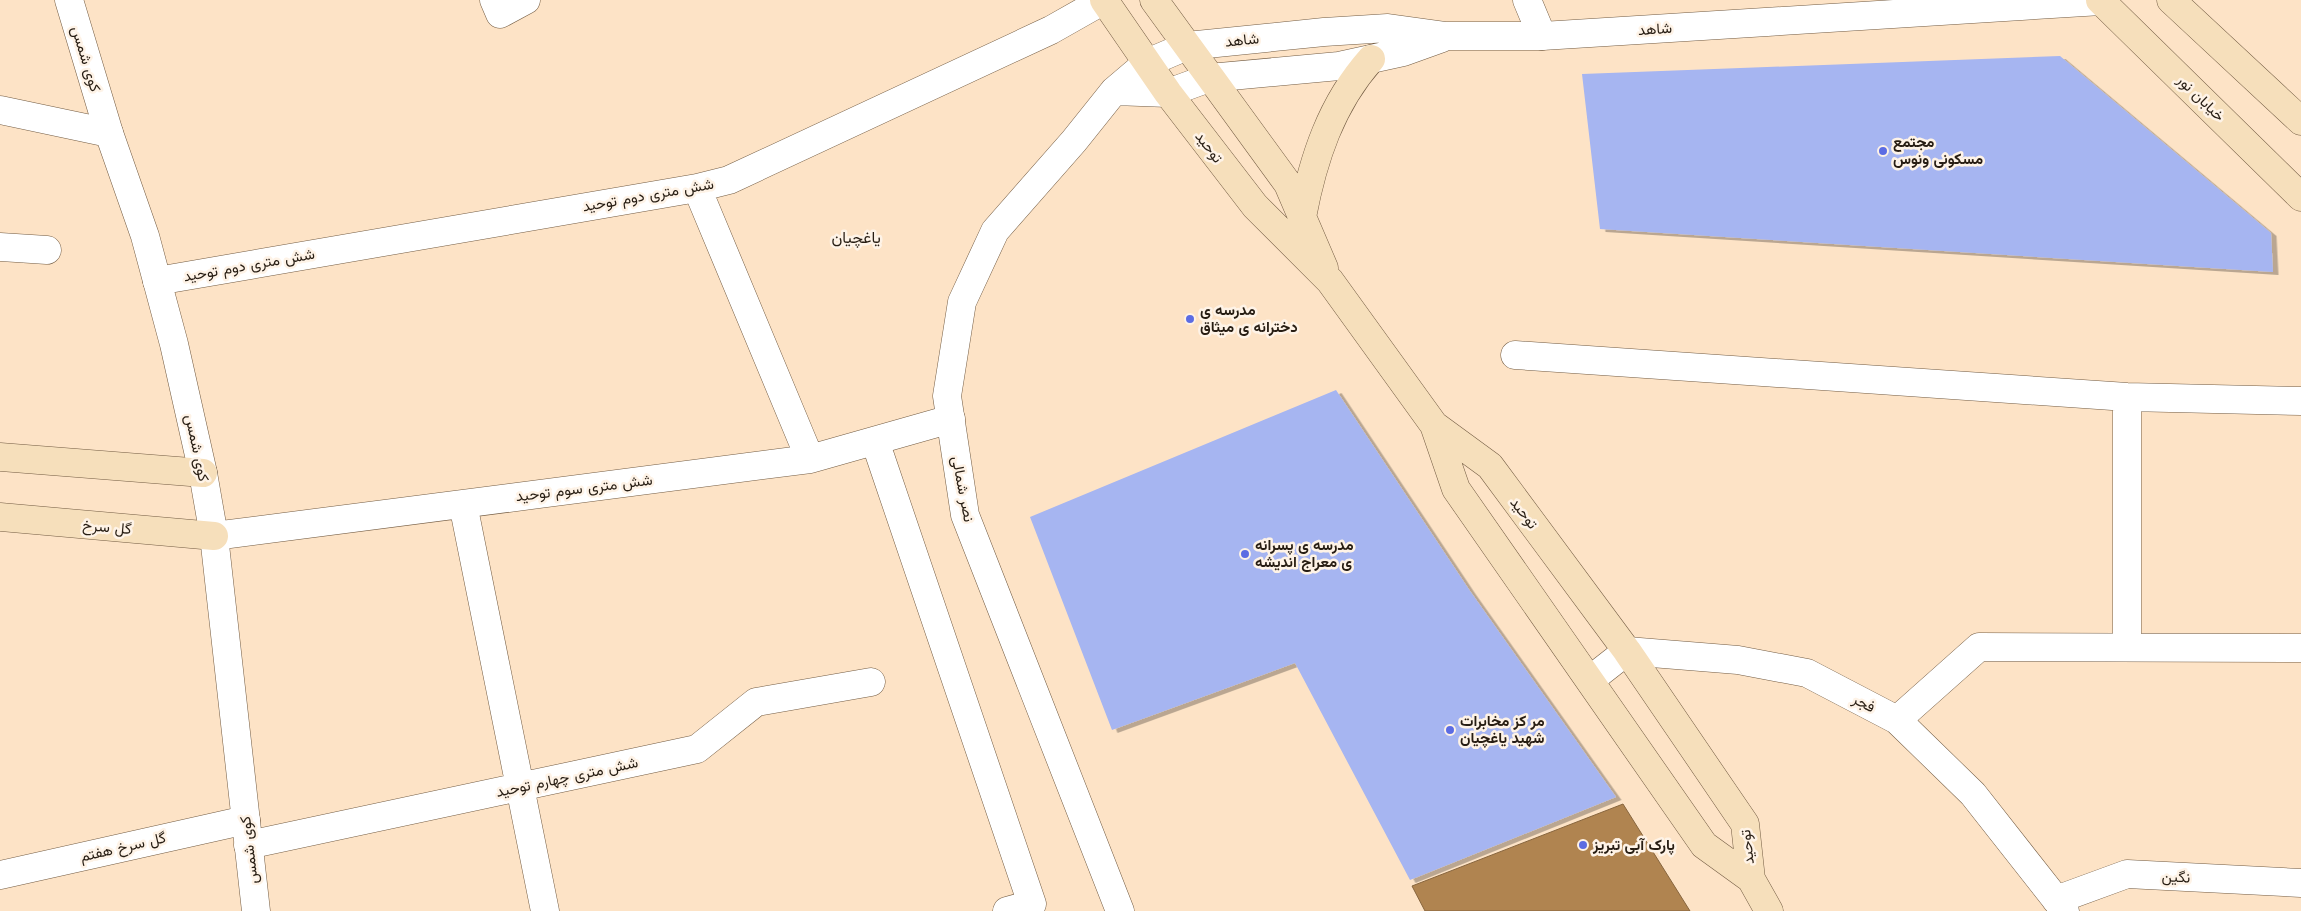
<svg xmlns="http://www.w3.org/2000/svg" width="2301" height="911" font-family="'Work Sans',Vazirmatn,sans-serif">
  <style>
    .water { fill: #b08450; stroke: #87653e }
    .building { fill: #a6b5f1; filter: url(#shadow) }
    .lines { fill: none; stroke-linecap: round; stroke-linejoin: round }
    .minor-casing { stroke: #735c43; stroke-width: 29 }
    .tertiary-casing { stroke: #735c43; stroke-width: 29 }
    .secondary-casing { stroke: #735c43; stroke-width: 29 }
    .minor { stroke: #fff; stroke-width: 28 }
    .tertiary { stroke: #fff; stroke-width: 28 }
    .secondary { stroke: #f6dfbb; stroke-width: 28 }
    .poi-dot { fill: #5c6ce3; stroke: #fef3e7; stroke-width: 2 }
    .labels { text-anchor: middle; stroke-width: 5; stroke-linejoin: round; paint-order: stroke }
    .street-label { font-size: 15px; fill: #271d13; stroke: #fef3e7 }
    .poi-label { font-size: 15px; font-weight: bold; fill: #271d13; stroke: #fef3e7; text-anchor: start }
    .neighbourhood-label { font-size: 16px; fill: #271d13; stroke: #fef3e7 }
  </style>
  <defs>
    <filter id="shadow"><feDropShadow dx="5.5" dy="3" stdDeviation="0" flood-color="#0004"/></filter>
  </defs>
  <rect width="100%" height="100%" fill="#fde3c6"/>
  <path class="water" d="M 1623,804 L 1690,911 L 1425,911 L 1412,886 Z"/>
  <path class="building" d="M 2060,56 L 2271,233 L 2273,272 L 1600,229 L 1582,74 Z
    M 1336,390 L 1470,591 L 1616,797 L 1410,880 L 1295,663 L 1112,730 L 1030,517 Z"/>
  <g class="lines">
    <defs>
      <path id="minor" d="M 494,0 L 500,14 L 526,0
        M 1527,0 L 1542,36
        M 0,110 L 109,133
        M 697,188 L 810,459
        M 0,247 L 47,250
        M 157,281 L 697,188 L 729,180 L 1051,30 L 1104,0
        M 1515,355 L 2127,397 L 2301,401
        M 2127,397 L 2127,647
        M 875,441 L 1032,904 L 1007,911
        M 463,504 L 545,911
        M 214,536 L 810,459 L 951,419
        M 1590,680 L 1627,651 L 1738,660 L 1807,673 L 1897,720 L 1973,794 L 2065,911
        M 1897,720 L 1979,647 L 2301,648
        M 248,845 L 697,749 L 756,702 L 871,682
        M 0,875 L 246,820
        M 2056,900 L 2127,874 L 2301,883"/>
      <path id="tertiary" d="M 69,0 L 109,133 L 145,236 L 174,344 L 203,473 L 214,536 L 256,911
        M 1114,91 L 1168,93 L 1209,78 L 1339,66 L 1403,52 L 1442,38
        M 1120,911 L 965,515 L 947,396 L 962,302 L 995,231 L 1074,141 L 1114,91 L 1147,63 L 1187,46 L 1324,32 L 1388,28 L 1446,36 L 1542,36 L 2101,1"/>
      <path id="secondary" d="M 1104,0 L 1168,93 L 1255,206 L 1330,281 L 1434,425 L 1490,466 L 1627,651 L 1745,824 L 1751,879 L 1769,911
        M 1154,0 L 1288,184 L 1324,268
        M 2100,0 L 2301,197
        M 2171,0 L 2301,121
        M 1302,217 C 1313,159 1331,104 1371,59
        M 1434,425 L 1456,489 L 1704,845 L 1751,879
        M 0,457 L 203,473
        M 0,517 L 214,536"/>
    </defs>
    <use href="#minor" class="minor-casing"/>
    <use href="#tertiary" class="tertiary-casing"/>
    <use href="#secondary" class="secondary-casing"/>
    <use href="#minor" class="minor"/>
    <use href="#tertiary" class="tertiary"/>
    <use href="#secondary" class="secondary"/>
  </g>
  <g class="poi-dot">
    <circle cx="1883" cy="151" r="5"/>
    <circle cx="1190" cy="319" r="5"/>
    <circle cx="1245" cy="554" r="5"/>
    <circle cx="1450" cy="730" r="5"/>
    <circle cx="1583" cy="845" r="5"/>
  </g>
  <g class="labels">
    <g class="street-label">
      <text transform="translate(1655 29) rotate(-4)" y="5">شاهد</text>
      <text transform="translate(1242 40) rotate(-6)" y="5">شاهد</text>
      <text transform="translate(86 59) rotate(73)" y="5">کوی شمس</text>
      <text transform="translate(2201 98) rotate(44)" y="5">خیابان نور</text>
      <text transform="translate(1209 147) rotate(53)" y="5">توحید</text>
      <text transform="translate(648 195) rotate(-10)" y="5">شش متری دوم توحید</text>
      <text transform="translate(249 265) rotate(-10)" y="5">شش متری دوم توحید</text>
      <text transform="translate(197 448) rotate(78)" y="5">کوی شمس</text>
      <text transform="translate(584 488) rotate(-7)" y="5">شش متری سوم توحید</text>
      <text transform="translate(963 489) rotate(79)" y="5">نصر شمالی</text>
      <text transform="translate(1524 513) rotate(53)" y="5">توحید</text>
      <text transform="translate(107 527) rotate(5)" y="5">گل سرخ</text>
      <text transform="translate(1864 703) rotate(27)" y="5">فجر</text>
      <text transform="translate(567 777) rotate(-12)" y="5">شش متری چهارم توحید</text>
      <text transform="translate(123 847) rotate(-13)" y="5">گل سرخ هفتم</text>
      <text transform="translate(1747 847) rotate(-97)" y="5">توحید</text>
      <text transform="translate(249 850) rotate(-97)" y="5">کوی شمس</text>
      <text transform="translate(2176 877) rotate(3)" y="5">نگین</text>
    </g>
    <g class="poi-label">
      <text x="1893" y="147">مجتمع<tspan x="1893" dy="17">مسکونی ونوس</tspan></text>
      <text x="1200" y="315">مدرسه ی<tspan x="1200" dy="17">دخترانه ی میثاق</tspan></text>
      <text x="1255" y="550">مدرسه ی پسرانه<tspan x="1255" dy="17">ی معراج اندیشه</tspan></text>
      <text x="1460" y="726">مر کز مخابرات<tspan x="1460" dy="17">شهید یاغچیان</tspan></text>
      <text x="1593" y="850">پارک آبی تبریز</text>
    </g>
    <g class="neighbourhood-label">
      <text x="856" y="243">یاغچیان</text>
    </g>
  </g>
</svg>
